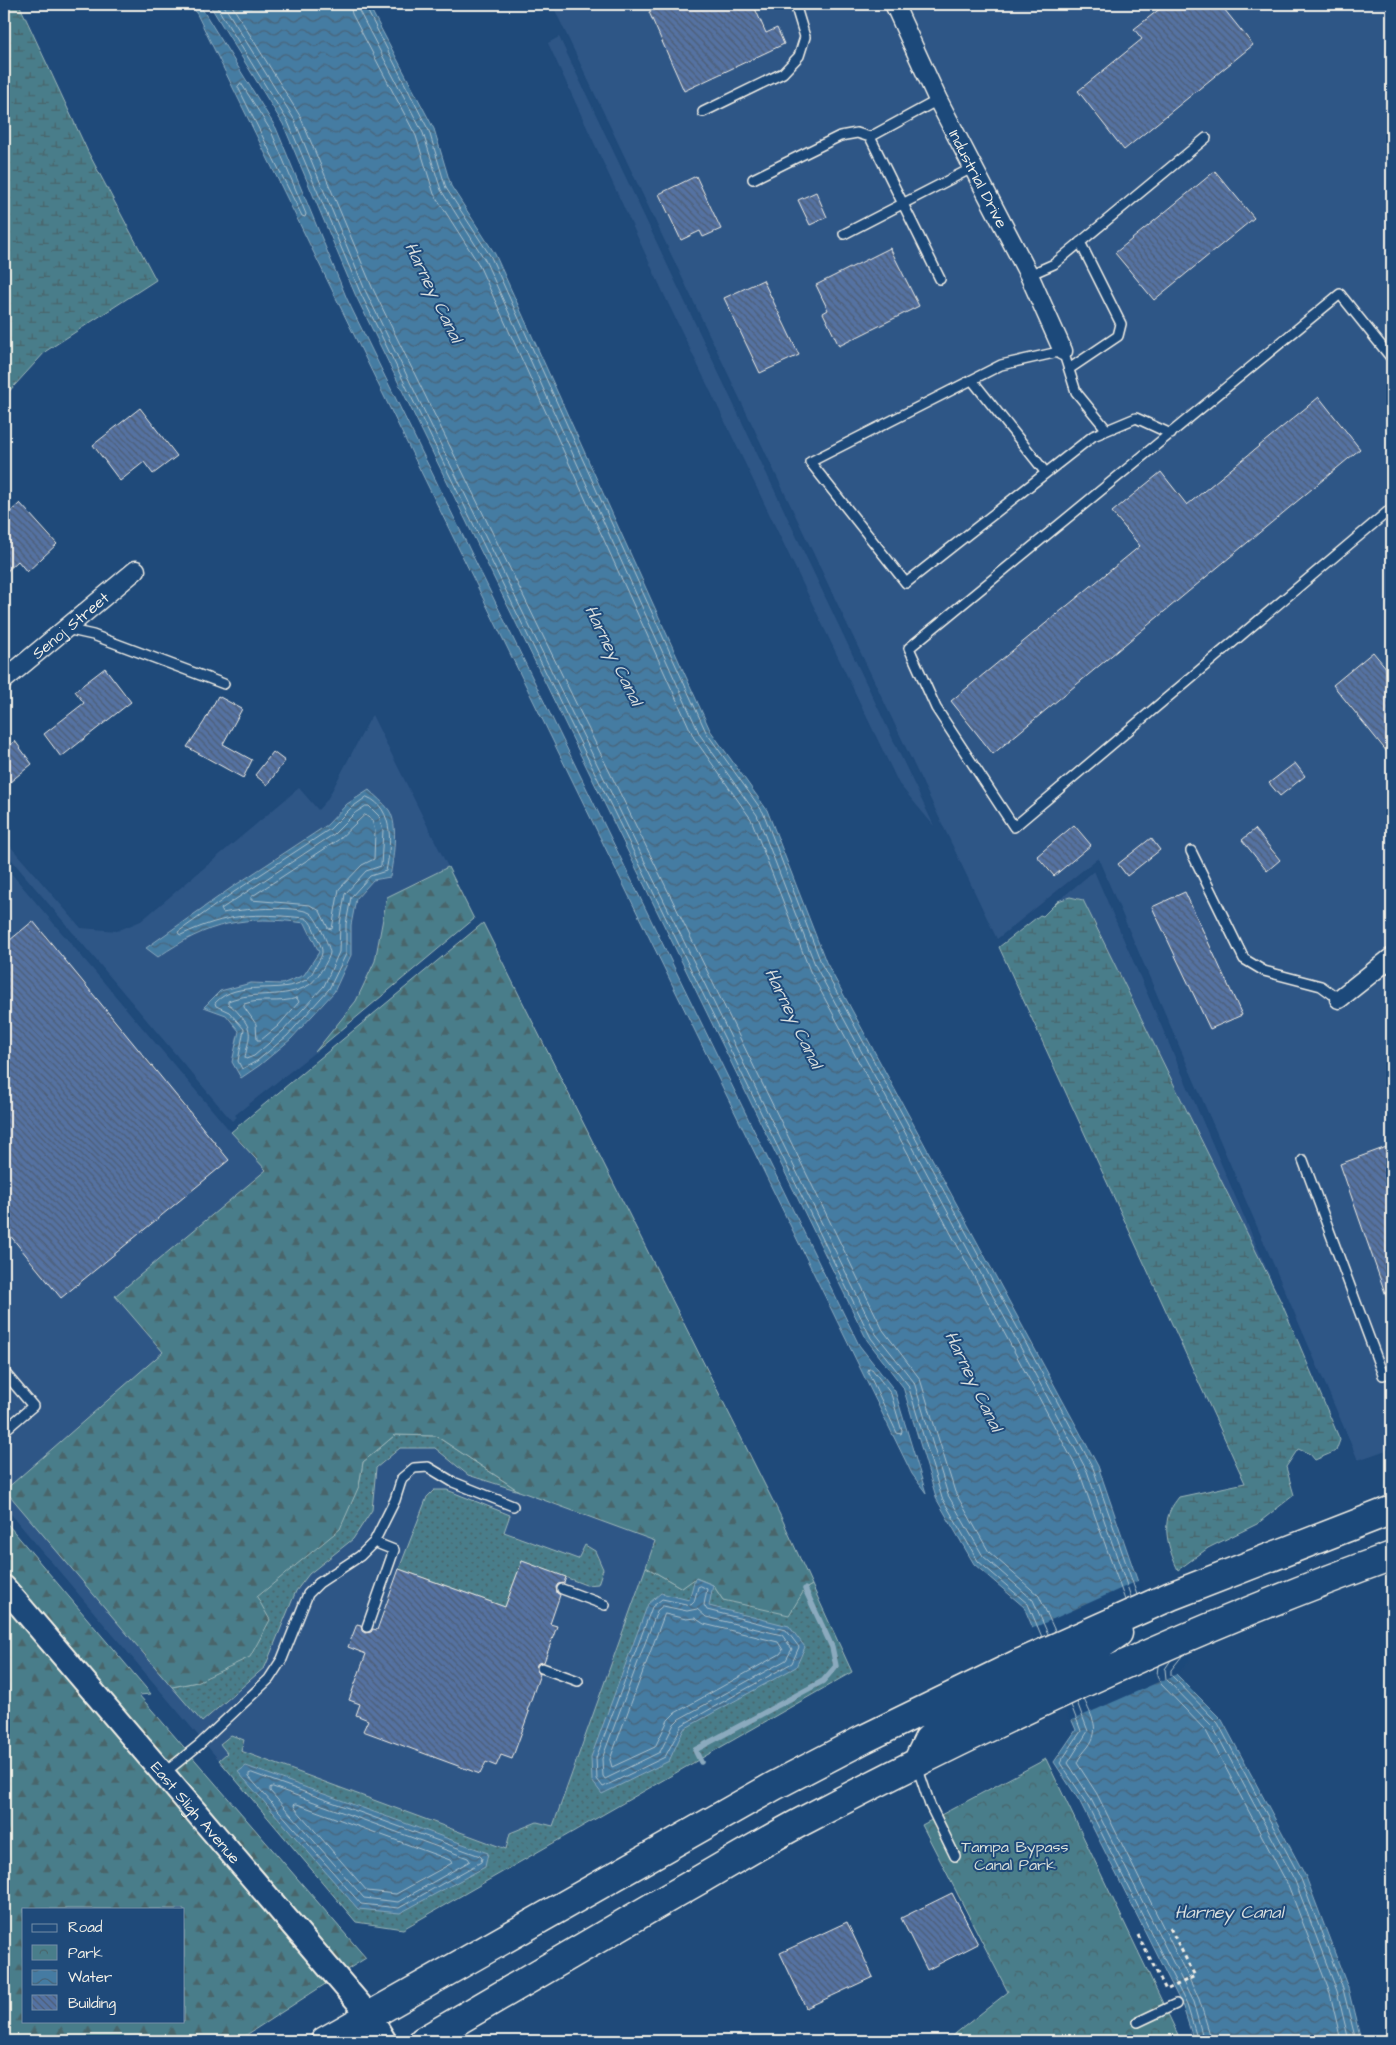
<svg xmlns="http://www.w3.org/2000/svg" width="1396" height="2045" font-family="'Architects Daughter',sans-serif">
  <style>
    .built { fill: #2f5686; fill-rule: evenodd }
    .grass { fill: url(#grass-dots); stroke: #9eb7b9 }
    .forest { fill: url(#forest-firs); stroke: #9eb7b9; fill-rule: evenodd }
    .wetland { fill: url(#wetland-marsh); stroke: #9eb7b9 }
    .park { fill: url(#park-crowns); stroke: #9eb7b9 }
    .water { fill: url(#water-waves); stroke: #8baabe }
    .pier { fill: #1f4a7a }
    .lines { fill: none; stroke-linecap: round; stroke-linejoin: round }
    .shore { stroke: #aec2cc; stroke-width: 1 }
    .stream { stroke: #8baabe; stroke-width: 5.5 }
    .building { fill: url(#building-back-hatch); stroke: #f4f1e8 }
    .service-casing { stroke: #f4f1e8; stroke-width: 12 }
    .minor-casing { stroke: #f4f1e8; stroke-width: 21 }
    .tertiary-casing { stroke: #f4f1e8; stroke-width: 26 }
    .primary-casing { stroke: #f4f1e8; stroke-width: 31 }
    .path { stroke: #f4f1e8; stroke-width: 3; stroke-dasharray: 4 4; stroke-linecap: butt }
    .service { stroke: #1f4a7a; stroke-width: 9 }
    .minor { stroke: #1f4a7a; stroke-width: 18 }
    .tertiary { stroke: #1f4a7a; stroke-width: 22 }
    .primary { stroke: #1f4a7a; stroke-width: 28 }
    .labels { text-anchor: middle; stroke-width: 4; stroke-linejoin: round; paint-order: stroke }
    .street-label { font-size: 16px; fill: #f4f1e8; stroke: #1f4a7a }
    .park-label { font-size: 16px; fill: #dae0da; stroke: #1f4a7a }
    .water-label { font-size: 18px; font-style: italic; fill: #dadfde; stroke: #1f4a7a }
  </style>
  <defs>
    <pattern id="grass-dots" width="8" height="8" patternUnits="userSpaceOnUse" patternTransform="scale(1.25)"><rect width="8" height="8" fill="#497d8a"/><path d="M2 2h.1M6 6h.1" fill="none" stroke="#49656b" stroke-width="1.8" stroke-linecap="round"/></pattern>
    <pattern id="forest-firs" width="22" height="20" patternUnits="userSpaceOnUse" patternTransform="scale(1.25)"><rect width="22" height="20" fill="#497d8a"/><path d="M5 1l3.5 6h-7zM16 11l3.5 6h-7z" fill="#49656b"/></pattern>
    <pattern id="wetland-marsh" width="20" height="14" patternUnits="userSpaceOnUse" patternTransform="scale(1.25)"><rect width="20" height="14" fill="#497d8a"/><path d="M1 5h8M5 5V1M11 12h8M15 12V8" fill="none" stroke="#49656b"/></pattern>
    <pattern id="park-crowns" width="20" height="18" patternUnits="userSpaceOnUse" patternTransform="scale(1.25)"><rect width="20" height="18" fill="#497d8a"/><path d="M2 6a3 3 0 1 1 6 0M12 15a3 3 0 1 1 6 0" fill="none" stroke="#49656b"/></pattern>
    <pattern id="water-waves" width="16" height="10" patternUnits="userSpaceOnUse" patternTransform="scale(1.25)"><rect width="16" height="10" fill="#457ba2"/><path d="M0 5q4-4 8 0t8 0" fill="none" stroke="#476479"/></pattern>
    <pattern id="building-back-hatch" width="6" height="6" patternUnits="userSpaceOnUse" patternTransform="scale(1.25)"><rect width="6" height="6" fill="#5472a2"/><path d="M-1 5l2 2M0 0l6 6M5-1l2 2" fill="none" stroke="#4e5d74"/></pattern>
  </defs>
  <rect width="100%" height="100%" fill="#1f4a7a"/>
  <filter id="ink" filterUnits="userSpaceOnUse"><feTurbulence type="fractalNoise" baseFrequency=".02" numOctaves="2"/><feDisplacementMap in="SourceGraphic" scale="10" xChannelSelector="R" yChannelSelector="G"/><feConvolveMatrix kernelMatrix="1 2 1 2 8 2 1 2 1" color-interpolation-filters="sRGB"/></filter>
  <g filter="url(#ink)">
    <path class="built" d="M 552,4 L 1392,4 L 1392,1448 L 1358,1460 L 1098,858 L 997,939 Z
      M 559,37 L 934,826 L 899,784 L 669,305 L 548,43 Z
      M 372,715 L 448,867 L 387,897 L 375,961 L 356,1001 L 315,1052 L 235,1115 L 237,1117 L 232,1121 L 4,851 L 4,839 L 81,928 L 117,931 L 141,921 L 299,788 L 318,810 L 327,800 ZM 347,804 L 394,829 L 393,859 L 390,877 L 373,880 L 356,899 L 351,925 L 334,992 L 291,1039 L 260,1065 L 241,1077 L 232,1062 L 239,1031 L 226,1015 L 251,983 L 282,984 L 304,975 L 319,952 L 305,923 L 269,920 L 236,921 L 203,930 L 181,941 L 158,957 L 231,888 L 327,825 Z
      M 4,865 L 231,1132 L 483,923 L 783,1521 L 852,1672 L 403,1929 L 356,1922 L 4,1506 Z
      M 1094,871 L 1282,1304 L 1083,900 L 1070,897 L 1058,901 Z"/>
    <path class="grass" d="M 395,1435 L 436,1436 L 519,1491 L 468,1475 L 435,1448 L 400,1448 L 376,1468 L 372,1510 L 353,1539 L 309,1574 L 296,1591 L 265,1667 L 202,1722 L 172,1687 L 197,1682 L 256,1597 L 359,1486 L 363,1462 Z
      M 434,1490 L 447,1490 L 510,1515 L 504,1532 L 578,1559 L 585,1545 L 595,1551 L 603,1569 L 598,1584 L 586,1585 L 522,1561 L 505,1607 L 399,1569 L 427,1497 Z
      M 646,1567 L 682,1588 L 695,1578 L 713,1585 L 723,1600 L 805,1589 L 812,1585 L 852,1672 L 403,1929 L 356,1922 L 219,1760 L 227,1753 L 220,1744 L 231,1735 L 244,1740 L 241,1751 L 506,1849 L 510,1833 L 537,1822 L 553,1826 Z"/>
    <path class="forest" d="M 448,867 L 474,919 L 315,1052 L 356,1001 L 375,961 L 387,897 Z
      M 483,923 L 783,1521 L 812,1585 L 805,1589 L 789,1615 L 723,1600 L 713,1585 L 696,1578 L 682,1588 L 646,1567 L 655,1541 L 519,1491 L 436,1436 L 395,1435 L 363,1462 L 359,1486 L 340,1529 L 257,1597 L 270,1620 L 250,1657 L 197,1682 L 172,1687 L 5,1490 L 163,1352 L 115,1296 L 266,1170 L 231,1132 Z
      M 4,1520 L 151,1694 L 139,1695 L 366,1958 L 345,1971 L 4,1571 Z
      M 4,1603 L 327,1983 L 237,2041 L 4,2041 ZM 24,1909 L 184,1909 L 184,2021 L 24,2021 Z"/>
    <path class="wetland" d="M 4,4 L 19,4 L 88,152 L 156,280 L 46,351 L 4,397 Z
      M 1070,897 L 1083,900 L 1282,1304 L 1340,1440 L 1336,1451 L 1315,1460 L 1310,1454 L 1298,1449 L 1286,1467 L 1294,1495 L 1257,1524 L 1208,1548 L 1178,1570 C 1170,1553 1162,1529 1170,1511 C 1172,1506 1176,1501 1179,1497 L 1245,1483 L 999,947 L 1040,915 L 1043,916 L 1058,901 Z"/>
    <path class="park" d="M 1046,1759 L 1181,2041 L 946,2041 L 1008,1992 L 922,1825 Z"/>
    <path class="water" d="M 192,4 L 199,4 L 276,128 L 347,299 L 859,1345 L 895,1391 L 926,1493 L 912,1474 Z
      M 209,4 L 368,4 L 434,129 L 451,186 L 495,254 L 710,730 L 767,810 L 826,962 L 1098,1466 L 1151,1620 L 1175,1673 L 1222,1720 L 1306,1877 L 1348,1988 L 1361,2041 L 1194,2041 L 1183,2007 L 1080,1802 L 1054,1762 L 1076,1730 L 1024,1607 L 974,1564 L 937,1500 L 903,1387 L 867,1340 L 355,294 L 283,124 Z
      M 369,790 C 375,796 384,803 389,810 C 399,825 393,860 390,877 L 373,880 L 356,899 L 351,925 L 351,955 L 334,992 L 291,1039 L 260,1065 L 241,1078 L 232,1062 L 239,1031 L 226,1015 L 204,1007 L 220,991 L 251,983 L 282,984 L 304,975 L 319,952 L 305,923 C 244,915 209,922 158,957 L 146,948 L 231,888 L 327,825 L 347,804 Z
      M 695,1578 L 713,1585 L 709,1606 L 789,1626 L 805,1647 L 796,1667 L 684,1729 L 669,1761 L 602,1794 L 592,1781 L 591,1757 L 648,1604 L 661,1593 L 689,1600 Z
      M 246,1766 L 488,1853 L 485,1867 L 400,1913 L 358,1909 L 238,1772 Z"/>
    <path class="pier" d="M 1140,1580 L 1153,1618 L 1184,1635 L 1190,1659 L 1179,1673 L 1070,1721 L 1031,1629 Z"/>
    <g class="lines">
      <path class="shore" d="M 215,4 L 288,122 L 360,292 L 871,1338 L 908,1385 L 942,1498 L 978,1561 L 1028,1604 L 1042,1637
        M 223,4 L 294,119 L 365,290 L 876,1334 L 914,1382 L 948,1495 L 983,1556 L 1033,1600 L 1048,1634
        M 231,4 L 300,116 L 372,287 L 883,1330 L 920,1379 L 955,1492 L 989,1552 L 1039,1596 L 1055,1631
        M 350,4 L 352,14 L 416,136 L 434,194 L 478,263 L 694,738 L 751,819 L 810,971 L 1080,1474 L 1125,1600
        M 358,4 L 359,11 L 423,133 L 441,190 L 485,260 L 700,735 L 757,815 L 816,967 L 1087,1471 L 1131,1597
        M 364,4 L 429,131 L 446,188 L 491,257 L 706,732 L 763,812 L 822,965 L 1093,1468 L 1137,1595
        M 241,83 L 271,131 L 306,214 L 305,217 L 302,216 L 238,87 Z
        M 367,797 C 395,808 391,848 386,871 L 370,876 L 351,897 L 346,924 L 346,954 L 329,989 L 287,1036 L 257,1061 L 242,1069 L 238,1061 L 244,1029 L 229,1012 L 216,1006 L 215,1003 C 238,978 278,996 306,980 C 311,977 314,969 317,964 C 323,954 324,951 318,940 C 315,933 312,921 305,918 C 254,913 228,913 181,935 L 179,934 L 178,932 L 234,892 L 330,829 L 351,808 Z
        M 366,806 L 369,806 L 379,816 L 383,830 L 381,866 L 366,871 L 345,894 L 340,924 L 339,952 L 324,986 L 283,1031 L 254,1056 L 246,1059 L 245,1057 C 249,1037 254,1031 240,1015 C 236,1010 233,1007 228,1004 L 228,1001 C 255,990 284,1000 309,985 C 315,982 329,960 330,953 C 330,947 316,916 310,913 C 296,905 239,909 223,913 L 221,909 L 334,834 L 355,813 Z
        M 365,815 L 372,820 L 375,831 L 374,859 L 362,865 L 339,889 L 332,929 L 328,928 L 320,911 L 310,905 L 251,900 L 251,897 L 338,840 Z
        M 297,998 L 299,1002 L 278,1026 L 261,1040 L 257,1040 L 256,1024 L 244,1007 L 244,1004 C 261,998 279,1004 297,998 Z
        M 869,1369 L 872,1369 L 891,1394 L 902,1431 L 901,1434 L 897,1433 L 868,1372 Z
        M 701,1586 L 707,1589 L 704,1605 L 707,1610 L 786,1630 L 799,1647 L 792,1663 L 682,1725 L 665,1757 L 603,1787 L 597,1779 L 596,1758 L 652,1607 L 662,1599 L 691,1605 L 694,1602 L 698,1587 Z
        M 663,1606 L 687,1611 L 697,1609 L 706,1617 L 782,1635 L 792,1649 L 786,1660 L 679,1719 L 674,1724 L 660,1752 L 605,1779 L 603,1776 L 602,1759 L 657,1611 Z
        M 665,1614 L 686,1619 L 695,1618 L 704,1624 L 778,1642 L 783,1650 L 780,1654 L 675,1713 L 668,1720 L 655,1747 L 612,1767 L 610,1760 Z
        M 1182,1656 L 1171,1670 L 1171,1675 L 1218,1723 L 1301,1879 L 1343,1989 L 1356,2041
        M 1171,1660 L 1165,1669 L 1166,1679 L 1213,1727 L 1295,1881 L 1337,1991 L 1349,2041
        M 1158,1666 L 1157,1675 L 1161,1684 L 1206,1731 L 1288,1885 L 1330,1993 L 1341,2041
        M 1084,1699 C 1092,1718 1101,1729 1088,1747 C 1084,1752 1079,1757 1077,1763 L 1097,1794 L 1199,1999 L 1212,2041
        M 1077,1702 L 1088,1731 L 1068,1763 L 1090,1797 L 1193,2002 L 1204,2041
        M 1071,1705 L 1081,1731 L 1060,1763 L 1085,1800 L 1187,2005 L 1198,2041
        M 252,1773 L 480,1856 L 482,1858 L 481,1862 L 399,1908 L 361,1904 L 249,1777 L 249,1774 Z
        M 273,1787 L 468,1858 L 470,1861 L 398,1902 L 364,1898 L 270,1791 L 270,1788 Z
        M 297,1804 L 450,1860 L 452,1863 L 396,1894 L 367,1891 L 295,1808 L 294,1805 Z"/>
      <path class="stream" d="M 701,1762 L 695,1750 L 823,1681 L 836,1666 L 832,1647 L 805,1589"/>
    </g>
    <path class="building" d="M 667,4 L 753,4 L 766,33 L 777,28 L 784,44 L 684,91 L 649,12 Z
      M 1166,4 L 1220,4 L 1253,45 L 1124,150 L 1078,91 L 1142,39 L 1134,29 Z
      M 1215,171 L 1254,218 L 1154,300 L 1115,253 Z
      M 696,176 L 721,229 L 703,237 L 700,231 L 681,240 L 659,194 Z
      M 816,192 L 827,217 L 810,225 L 798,200 Z
      M 890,248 L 919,306 L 839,346 L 823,313 L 828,310 L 816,285 Z
      M 763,280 L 799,355 L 760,373 L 724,298 Z
      M 1319,397 L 1360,449 L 993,754 L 951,701 L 1140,546 L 1112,512 L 1161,472 L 1187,505 Z
      M 140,408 L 177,456 L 153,474 L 144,462 L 120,481 L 93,445 Z
      M 20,503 L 57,544 L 27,572 L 18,561 L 4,574 L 4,518 Z
      M 1373,652 L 1392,675 L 1392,758 L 1333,685 Z
      M 105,668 L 131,702 L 61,757 L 44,734 L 84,703 L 75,691 Z
      M 218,696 L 242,709 L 223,744 L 252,760 L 243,778 L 187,747 L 204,722 Z
      M 15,741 L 32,764 L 4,787 L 4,750 Z
      M 273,752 L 285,761 L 267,785 L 255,775 Z
      M 1295,763 L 1305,776 L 1280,796 L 1269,783 Z
      M 1074,825 L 1091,845 L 1054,876 L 1037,856 Z
      M 1255,829 L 1280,860 L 1267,871 L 1242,840 Z
      M 1151,838 L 1160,850 L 1127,876 L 1118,864 Z
      M 1185,892 L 1242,1015 L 1210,1029 L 1152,907 Z
      M 33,921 L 229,1160 L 61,1298 L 4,1228 L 4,945 Z
      M 1392,1145 L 1392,1307 L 1390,1307 L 1340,1164 Z
      M 522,1561 L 566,1577 L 564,1583 L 558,1584 L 556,1587 L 557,1593 L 560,1595 L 550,1624 L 557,1626 L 544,1662 L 538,1663 L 536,1666 L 537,1672 L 540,1674 L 527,1711 L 529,1712 L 512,1759 L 501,1755 L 496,1766 L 486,1762 L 480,1774 L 363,1731 L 368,1720 L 356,1715 L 360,1704 L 349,1700 L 366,1654 L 348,1647 L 357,1624 L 361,1625 L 362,1631 L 365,1633 L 371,1632 L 373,1629 L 377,1630 L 399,1569 L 505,1607 Z
      M 952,1893 L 978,1944 L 927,1970 L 901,1918 Z
      M 847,1922 L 873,1977 L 806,2008 L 780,1953 Z"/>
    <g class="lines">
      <defs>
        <path id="service" d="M 938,100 L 870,137 L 940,279
          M 703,112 L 783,73 L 799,56 L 805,37 L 795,4
          M 753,179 L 840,136 L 857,133 L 870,137
          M 844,234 L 974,167
          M 1029,275 L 1054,264 L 1206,138
          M 1392,359 L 1340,294 L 909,648 L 936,708 L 1014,827 L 1392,508
          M 1069,369 L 1118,336 L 1121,324 L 1080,242
          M 972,380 L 1046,473
          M 1107,430 L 1076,392 L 1063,351 L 1001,365 L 810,462 L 906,583 L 1093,436 L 1136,418 L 1171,434
          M 66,629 L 93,635 L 224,684
          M 1191,851 L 1244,959 L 1264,971 L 1321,986 L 1339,999
          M 1303,1160 L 1383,1375 L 1392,1372
          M 4,1372 L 33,1406 L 4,1431
          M 562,1589 L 605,1605
          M 367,1627 L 394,1550 L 374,1542
          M 542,1668 L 578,1681
          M 917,1766 L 930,1805 L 955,1856
          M 163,1774 L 199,1745 L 269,1679 L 282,1659 L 308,1594 L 319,1583 L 360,1556 L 374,1542 L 395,1500 L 402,1478 L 414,1468 L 428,1467 L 453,1482 L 513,1506
          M 1138,2022 L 1176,2004"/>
        <g id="minor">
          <path id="s1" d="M 894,4 L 938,100 L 1029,275 L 1063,351"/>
          <path id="s2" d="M 4,680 L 136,570"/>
          <path d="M 1339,999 L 1392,957"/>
        </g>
        <g id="tertiary">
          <path id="s3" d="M 4,1587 L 369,2015 L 385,2041"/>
        </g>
        <path id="primary" d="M 917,1763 L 928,1740 L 946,1722 L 1085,1656 L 1118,1633
          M 325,2041 L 774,1786 L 864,1739 L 1016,1665 L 1171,1596 L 1392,1510
          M 423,2041 C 516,1987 608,1932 701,1879 C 734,1860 767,1840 801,1822 C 992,1722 1189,1629 1392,1556"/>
      </defs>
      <use href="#service" class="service-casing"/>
      <use href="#minor" class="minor-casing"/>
      <use href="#tertiary" class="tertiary-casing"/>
      <use href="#primary" class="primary-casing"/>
      <path class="path" d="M 1138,1935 L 1166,1990 L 1195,1976 L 1169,1926"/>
      <use href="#service" class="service"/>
      <use href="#minor" class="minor"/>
      <use href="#tertiary" class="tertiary"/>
      <use href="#primary" class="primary"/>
    </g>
  </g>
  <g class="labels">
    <g class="street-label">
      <text dy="6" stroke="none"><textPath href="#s1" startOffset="194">Industrial Drive</textPath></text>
      <text dy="6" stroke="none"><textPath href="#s2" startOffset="86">Senoj Street</textPath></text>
      <text dy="6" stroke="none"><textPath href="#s3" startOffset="296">East Sligh Avenue</textPath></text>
    </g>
    <g class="park-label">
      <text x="1015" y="1852">Tampa Bypass<tspan x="1015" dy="18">Canal Park</tspan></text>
    </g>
    <g class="water-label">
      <text transform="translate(434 292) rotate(64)" y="6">Harney Canal</text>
      <text transform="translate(614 655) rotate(64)" y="6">Harney Canal</text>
      <text transform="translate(794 1018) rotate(64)" y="6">Harney Canal</text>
      <text transform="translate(974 1381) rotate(64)" y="6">Harney Canal</text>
      <text x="1229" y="1918">Harney Canal</text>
    </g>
  </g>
  <rect width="1396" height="2045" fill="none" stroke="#1f4a7a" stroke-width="20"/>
  <rect x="10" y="10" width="1376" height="2025" fill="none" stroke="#f4f1e8" stroke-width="2" filter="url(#ink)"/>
  <rect x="22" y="1908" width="162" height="115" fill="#1f4a7a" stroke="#748da6"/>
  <rect x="32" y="1924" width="25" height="8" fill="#1f4a7a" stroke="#748da6"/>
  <text x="68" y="1932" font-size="15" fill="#f4f1e8">Road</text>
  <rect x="32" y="1945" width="25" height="15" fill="url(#park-crowns)" stroke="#748da6"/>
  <text x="68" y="1958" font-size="15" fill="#f4f1e8">Park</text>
  <rect x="32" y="1970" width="25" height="15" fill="url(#water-waves)" stroke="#748da6"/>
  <text x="68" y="1982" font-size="15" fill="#f4f1e8">Water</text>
  <rect x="32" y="1995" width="25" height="15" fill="url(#building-back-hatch)" stroke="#748da6"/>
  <text x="68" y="2008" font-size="15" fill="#f4f1e8">Building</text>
</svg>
